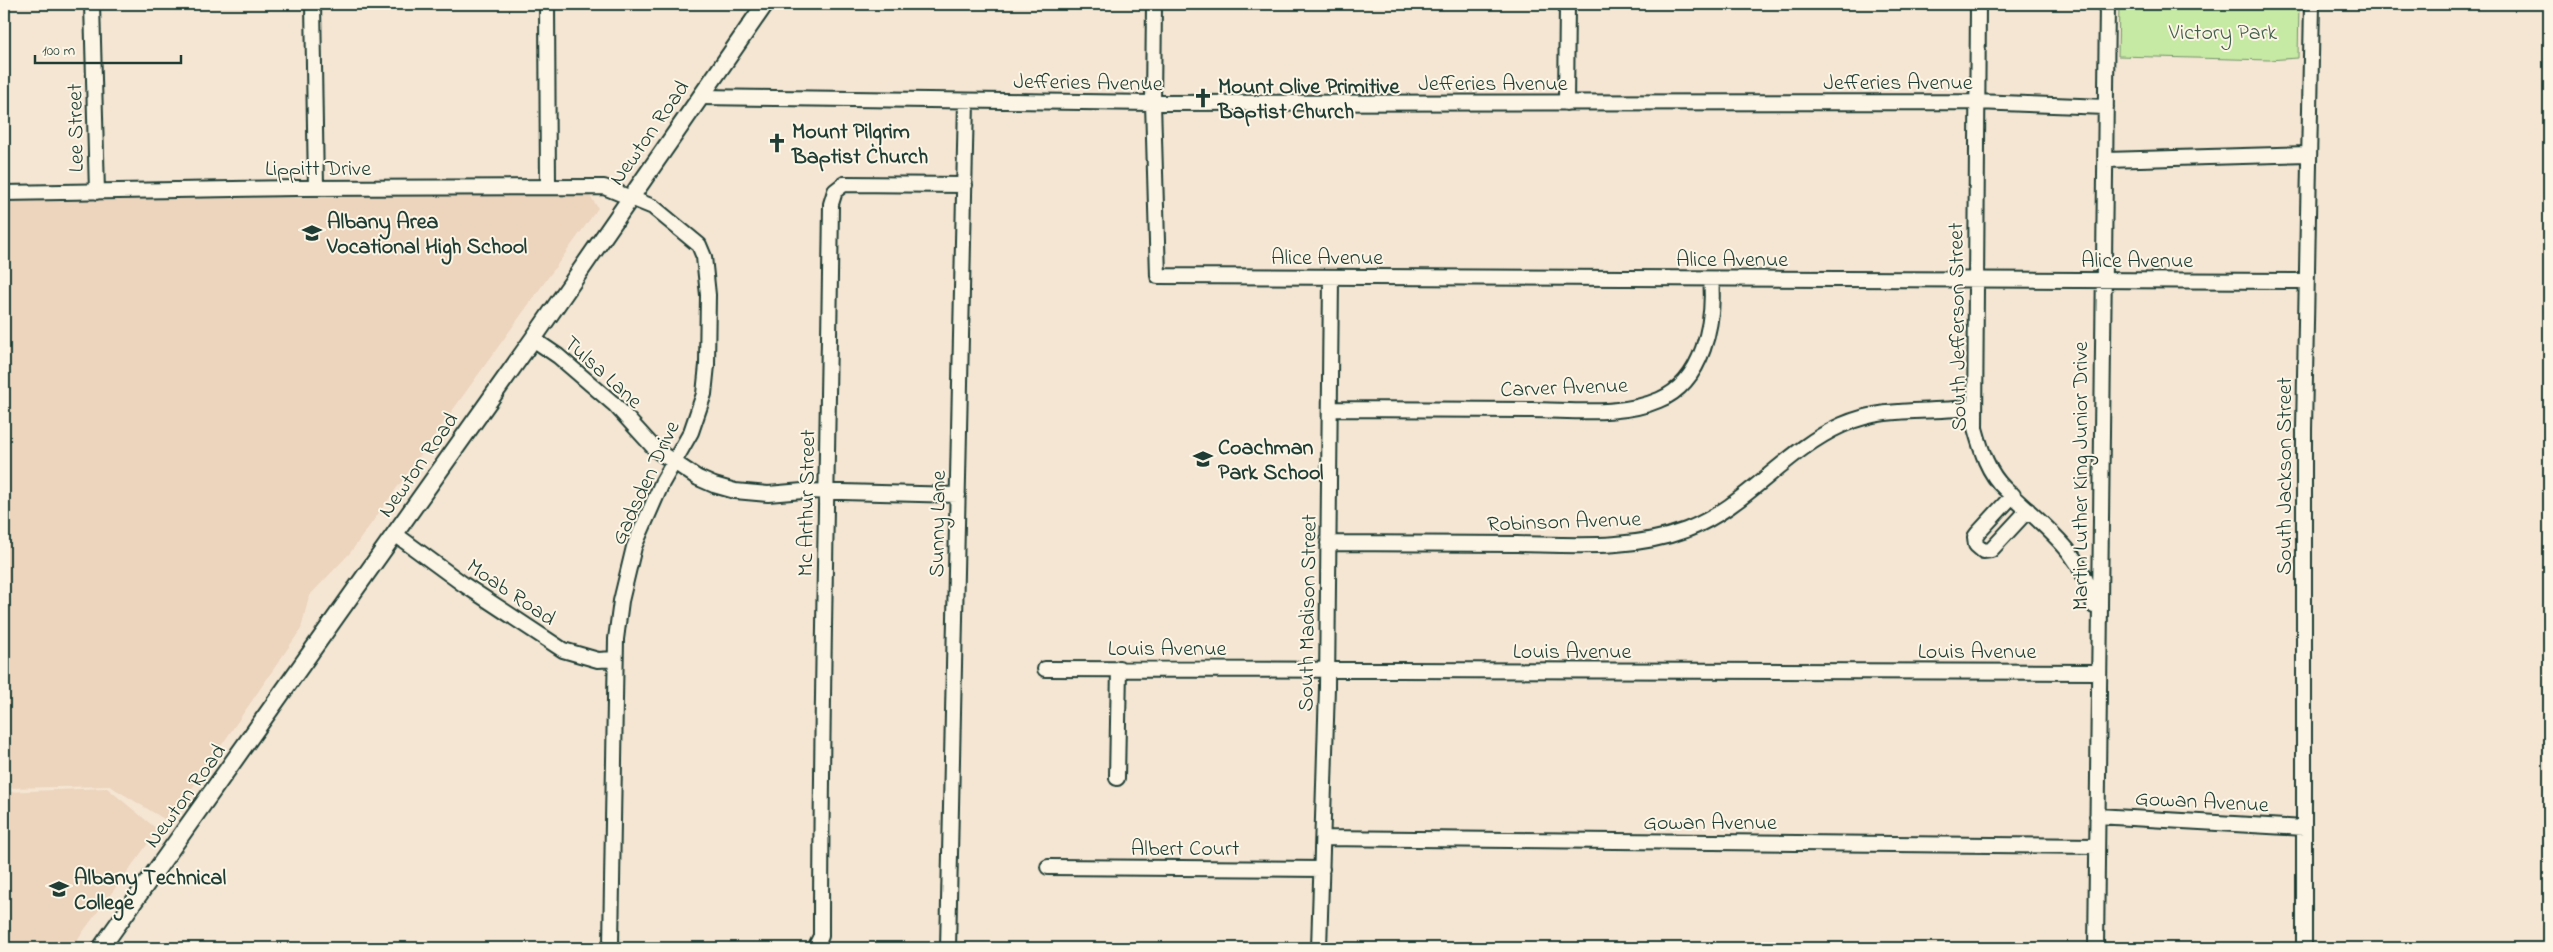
<svg xmlns="http://www.w3.org/2000/svg" width="2553" height="952" font-family="'Indie Flower',sans-serif">
  <style>
    .built { fill: #ecd4bd }
    .green { fill: #c6e9a3; stroke: #72936c }
    .lines { fill: none; stroke-linecap: round; stroke-linejoin: round }
    .minor-casing { stroke: #1f3d34; stroke-width: 18 }
    .major-casing { stroke: #1f3d34; stroke-width: 20 }
    .minor { stroke: #fcf5e5; stroke-width: 14 }
    .major { stroke: #fcf5e5; stroke-width: 16 }
    .labels { text-anchor: middle; stroke-width: 4; stroke-linejoin: round; paint-order: stroke }
    .park-label { font-size: 22px; fill: #405f4a; stroke: #fcf5e5 }
    .street-label { font-size: 22px; fill: #1f3d34; stroke: #fcf5e5 }
    .poi-label { font-size: 22px; font-weight: bold; fill: #1f3d34; stroke: #fcf5e5; text-anchor: start }
  </style>
  <rect width="100%" height="100%" fill="#f5e6d3"/>
  <filter id="ink" filterUnits="userSpaceOnUse"><feTurbulence type="fractalNoise" baseFrequency=".02" numOctaves="2"/><feDisplacementMap in="SourceGraphic" scale="10" xChannelSelector="R" yChannelSelector="G"/><feConvolveMatrix kernelMatrix="1 2 1 2 8 2 1 2 1" color-interpolation-filters="sRGB"/></filter>
  <g filter="url(#ink)">
    <path class="built" d="M 4,196 L 590,196 L 598,208 L 350,553 L 309,596 L 301,629 L 169,822 L 110,786 L 4,788 Z
      M 107,788 L 158,830 L 71,948 L 4,948 L 4,792 Z"/>
    <path class="green" d="M 2119,4 L 2299,4 L 2298,58 L 2269,60 L 2118,56 Z"/>
    <g class="lines">
      <defs>
        <path id="minor" d="M 92,4 L 97,192
          M 313,4 L 316,188
          M 547,4 L 548,187
          M 1154,4 L 1153,103 L 1158,276 L 2306,281
          M 1978,4 L 1975,428 C 1981,450 1988,473 2005,489 C 2043,527 2083,550 2094,606
          M 700,97 L 1153,103 L 1977,102 L 2106,107
          M 1566,103 L 1567,4
          M 2106,160 L 2308,154
          M 4,193 L 296,188 L 604,187 L 653,207 L 699,245 L 704,257 L 708,295 L 707,365 L 704,394 L 691,432 L 662,483 L 634,547 L 621,601 L 616,639 L 611,944
          M 533,339 L 558,356 L 615,405 L 656,450 L 698,478 L 714,485 L 735,491 L 768,494 L 803,491 L 958,495
          M 1330,409 C 1397,409 1464,410 1531,410 C 1572,410 1620,417 1659,400 C 1703,382 1715,322 1711,279
          M 2013,495 L 1978,533 L 1975,537 L 1976,545 L 1983,551 L 1991,550 L 2028,510
          M 395,534 L 463,584 L 563,650 L 598,660 L 614,659
          M 1328,543 C 1391,543 1454,544 1517,544 C 1573,545 1632,550 1686,530 C 1746,507 1784,451 1842,425 C 1887,405 1929,414 1975,407
          M 1045,669 L 2099,672
          M 1117,778 L 1119,668
          M 2097,816 L 2304,828
          M 1323,838 L 2097,846
          M 1048,867 L 1322,869
          M 815,948 L 821,936 C 821,692 828,448 831,204 L 835,191 L 844,184 L 965,185
          M 948,948 L 966,101
          M 1319,948 L 1327,687 L 1331,278
          M 2096,948 C 2100,633 2103,319 2107,4
          M 2304,948 L 2304,429 L 2312,4"/>
        <path id="major" d="M 101,948 L 533,339 L 765,4"/>
      </defs>
      <use href="#minor" class="minor-casing"/>
      <use href="#major" class="major-casing"/>
      <use href="#minor" class="minor"/>
      <use href="#major" class="major"/>
    </g>
  </g>
  <defs>
    <symbol id="church-bare" viewBox="-9 -9 18 18"><path d="M-1.2-6h2.4v3.5h3.3v2.4h-3.3V6h-2.4V-.1h-3.3v-2.4h3.3Z" fill="#1f3d34" stroke="#fcf5e5" stroke-width="2.5" paint-order="stroke"/></symbol>
    <symbol id="school-bare" viewBox="-9 -9 18 18"><path d="M0-5L7-2L0 1L-7-2ZM-4 1L0 2.5L4 1V4Q0 6-4 4Z" fill="#1f3d34" stroke="#fcf5e5" stroke-width="2.5" paint-order="stroke"/></symbol>
  </defs>
  <g fill-rule="evenodd">
    <use href="#church-bare" x="1189" y="84" width="28" height="28"/>
    <use href="#church-bare" x="763" y="129" width="28" height="28"/>
    <use href="#school-bare" x="298" y="219" width="28" height="28"/>
    <use href="#school-bare" x="1189" y="445" width="28" height="28"/>
    <use href="#school-bare" x="45" y="875" width="28" height="28"/>
  </g>
  <g class="labels">
    <g class="park-label">
      <text x="2223" y="39">Victory Park</text>
    </g>
    <g class="street-label">
      <text transform="translate(1088 81) rotate(1)" y="8">Jefferies Avenue</text>
      <text x="1898" y="89">Jefferies Avenue</text>
      <text x="1493" y="90">Jefferies Avenue</text>
      <text transform="translate(74 128) rotate(-91)" y="8">Lee Street</text>
      <text transform="translate(648 132) rotate(-55)" y="8">Newton Road</text>
      <text x="318" y="175">Lippitt Drive</text>
      <text x="1327" y="264">Alice Avenue</text>
      <text x="1732" y="266">Alice Avenue</text>
      <text x="2137" y="267">Alice Avenue</text>
      <text transform="translate(1956 327) rotate(-91)" y="8">South Jefferson Street</text>
      <text transform="translate(604 371) rotate(42)" y="8">Tulsa Lane</text>
      <text transform="translate(1564 386) rotate(-2)" y="8">Carver Avenue</text>
      <text transform="translate(417 464) rotate(-55)" y="8">Newton Road</text>
      <text transform="translate(2079 476) rotate(-90)" y="8">Martin Luther King Junior Drive</text>
      <text transform="translate(2283 476) rotate(-90)" y="8">South Jackson Street</text>
      <text transform="translate(644 482) rotate(-65)" y="8">Gadsden Drive</text>
      <text transform="translate(805 503) rotate(-89)" y="8">Mc Arthur Street</text>
      <text transform="translate(1564 520) rotate(-2)" y="8">Robinson Avenue</text>
      <text transform="translate(936 524) rotate(-89)" y="8">Sunny Lane</text>
      <text transform="translate(512 591) rotate(34)" y="8">Moab Road</text>
      <text transform="translate(1306 613) rotate(-89)" y="8">South Madison Street</text>
      <text x="1167" y="655">Louis Avenue</text>
      <text x="1572" y="658">Louis Avenue</text>
      <text x="1977" y="658">Louis Avenue</text>
      <text transform="translate(184 795) rotate(-54)" y="8">Newton Road</text>
      <text transform="translate(2202 800) rotate(3)" y="8">Gowan Avenue</text>
      <text x="1710" y="829">Gowan Avenue</text>
      <text x="1185" y="855">Albert Court</text>
    </g>
    <g class="poi-label">
      <text x="1218" y="93">Mount Olive Primitive<tspan x="1218" dy="25">Baptist Church</tspan></text>
      <text x="792" y="138">Mount Pilgrim<tspan x="792" dy="25">Baptist Church</tspan></text>
      <text x="327" y="228">Albany Area<tspan x="327" dy="25">Vocational High School</tspan></text>
      <text x="1218" y="454">Coachman<tspan x="1218" dy="25">Park School</tspan></text>
      <text x="74" y="884">Albany Technical<tspan x="74" dy="25">College</tspan></text>
    </g>
  </g>
  <rect width="2553" height="952" fill="none" stroke="#fcf5e5" stroke-width="20"/>
  <rect x="10" y="10" width="2533" height="932" fill="none" stroke="#1f3d34" stroke-width="2" filter="url(#ink)"/>
  <path d="M35 55v8h146v-8" fill="none" stroke="#1f3d34" stroke-width="2.5"/>
  <text x="42" y="55" font-size="15" fill="#1f3d34" stroke="#fcf5e5" stroke-width="4" paint-order="stroke">100 m</text>
</svg>
